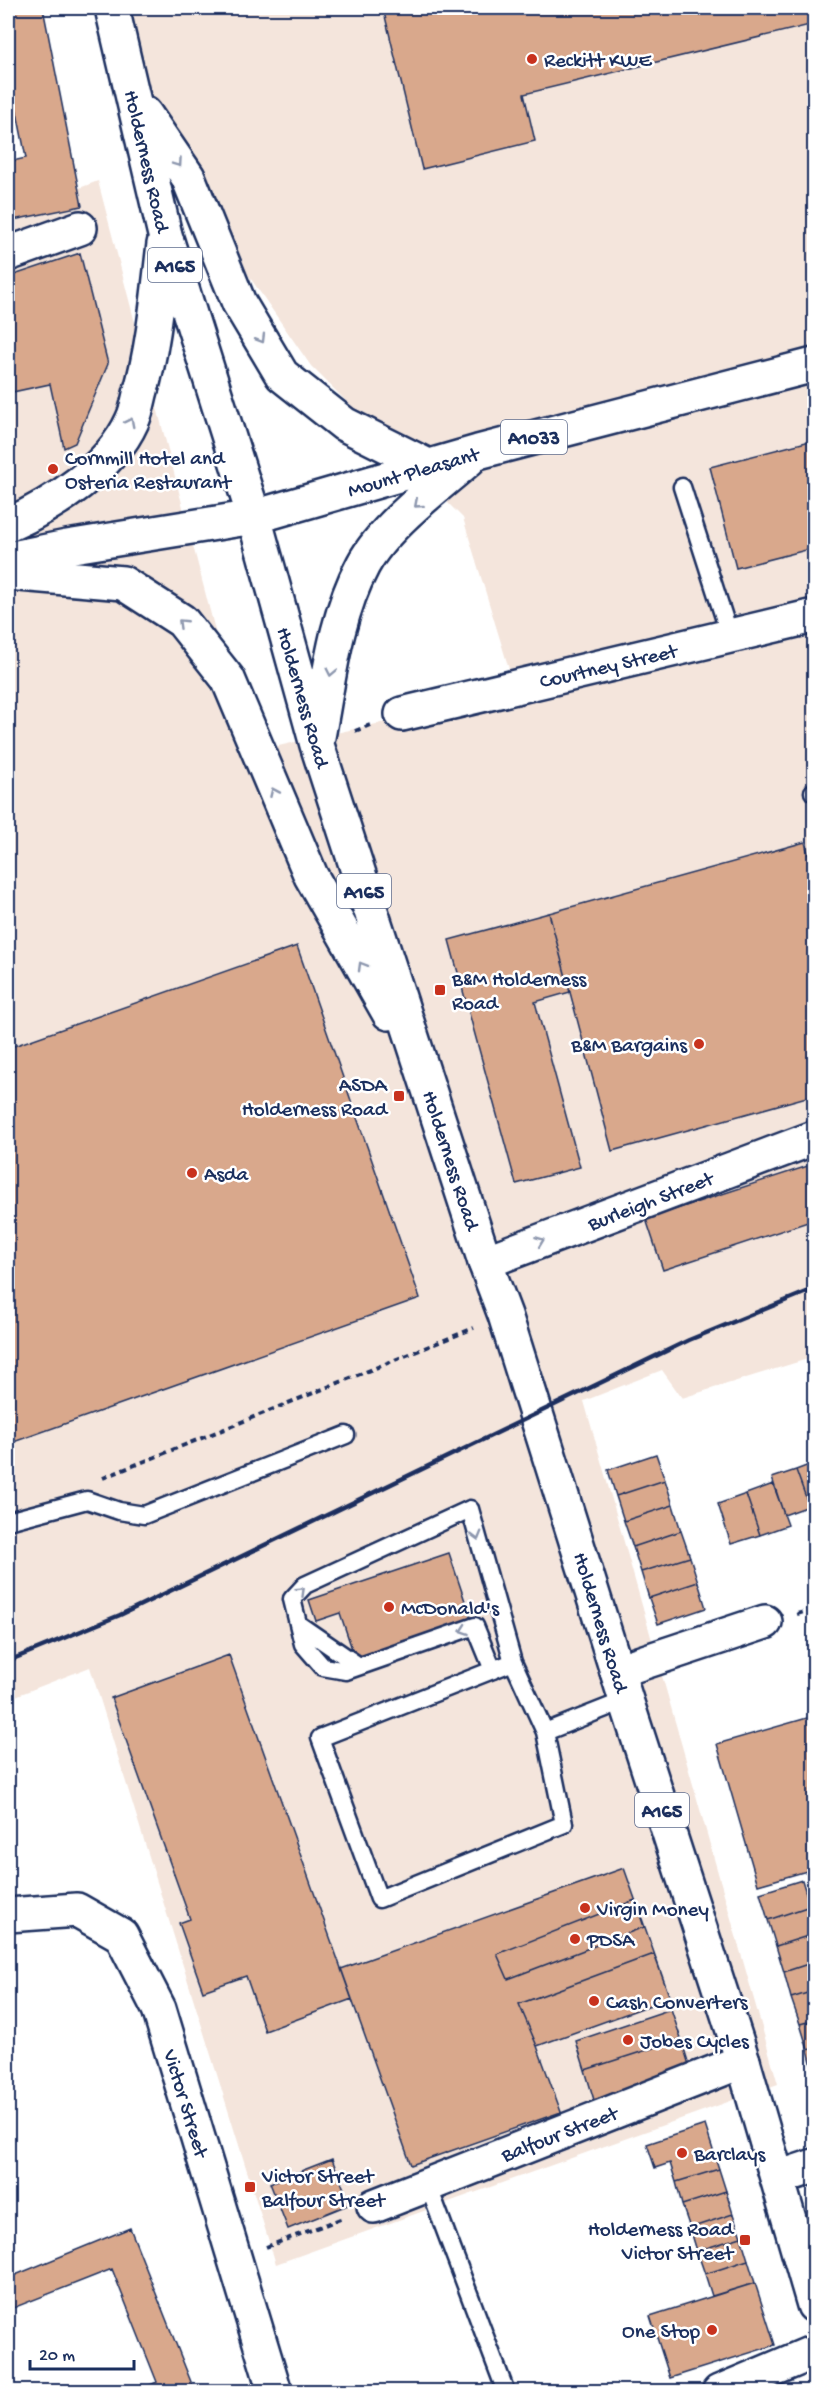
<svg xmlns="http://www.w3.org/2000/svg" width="822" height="2399" font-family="'Gochi Hand',sans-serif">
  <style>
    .built { fill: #f4e5dc }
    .building { fill: #d9a88c; stroke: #1b2f5e; stroke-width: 1.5 }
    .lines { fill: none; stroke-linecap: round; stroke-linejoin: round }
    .service-casing { stroke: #1b2f5e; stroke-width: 21 }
    .minor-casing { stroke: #1b2f5e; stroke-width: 38 }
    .trunk-casing { stroke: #1b2f5e; stroke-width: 38 }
    .path { stroke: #1b2f5e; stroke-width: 4; stroke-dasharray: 6 4.5; stroke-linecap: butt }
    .service { stroke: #fff; stroke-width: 16 }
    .minor { stroke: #fff; stroke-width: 33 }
    .trunk { stroke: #fff; stroke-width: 33 }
    .rail { stroke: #1b2f5e; stroke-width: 4.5 }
    .oneway { stroke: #8d97ae }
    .poi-dot { fill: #c8321e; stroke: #fff; stroke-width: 2 }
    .labels { text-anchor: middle; stroke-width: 5; stroke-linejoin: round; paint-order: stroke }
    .shield { fill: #fff; stroke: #5f6d8e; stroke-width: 1.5 }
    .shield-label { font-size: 20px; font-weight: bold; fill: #1b2f5e }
    .poi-label { font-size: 21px; fill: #1b2f5e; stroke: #fff; text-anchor: start }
    .street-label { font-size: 21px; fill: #1b2f5e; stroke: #fff }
  </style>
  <rect width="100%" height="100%" fill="#fff"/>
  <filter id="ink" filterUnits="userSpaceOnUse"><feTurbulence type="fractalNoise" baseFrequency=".0167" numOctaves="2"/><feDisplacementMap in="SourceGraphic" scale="12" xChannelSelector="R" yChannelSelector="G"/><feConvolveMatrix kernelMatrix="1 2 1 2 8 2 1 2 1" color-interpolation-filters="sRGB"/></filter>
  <g filter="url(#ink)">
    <path class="built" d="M 128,8 L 814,8 L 814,620 L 509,669 L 463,518 L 311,366 L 166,156 Z
      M 98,181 L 247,753 L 814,626 L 814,1357 L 682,1398 L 662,1370 L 584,1401 L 778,2084 L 276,2264 L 90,1667 L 8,1699 L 8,215 Z"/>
    <path class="building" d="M 8,8 L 43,8 L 82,206 L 8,221 L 8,162 L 26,158 L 8,67 Z
      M 383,8 L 814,8 L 814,24 L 524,94 L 535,141 L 422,169 Z
      M 80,253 L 108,364 L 75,443 L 64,448 L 50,384 L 8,393 L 8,277 Z
      M 814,440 L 814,548 L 736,568 L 710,467 Z
      M 805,842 L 814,876 L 814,1095 L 612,1151 L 549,913 Z
      M 549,913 L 570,992 L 535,1002 L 580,1167 L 516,1184 L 449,940 Z
      M 297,946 L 420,1298 L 8,1444 L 8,1048 Z
      M 814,1164 L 814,1220 L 663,1270 L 646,1219 Z
      M 656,1454 L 665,1480 L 616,1496 L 608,1470 Z
      M 814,1463 L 814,1504 L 809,1506 L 796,1470 Z
      M 796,1470 L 809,1506 L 784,1515 L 772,1478 Z
      M 665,1480 L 673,1505 L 624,1521 L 616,1496 Z
      M 773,1484 L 788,1525 L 760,1535 L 746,1494 Z
      M 746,1494 L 760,1535 L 731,1544 L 718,1504 Z
      M 673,1505 L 681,1531 L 633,1547 L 624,1521 Z
      M 681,1531 L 690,1557 L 641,1572 L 633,1547 Z
      M 449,1553 L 471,1619 L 355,1658 L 340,1613 L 316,1621 L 309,1600 Z
      M 690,1557 L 698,1582 L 649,1598 L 641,1572 Z
      M 698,1582 L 706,1608 L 658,1624 L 649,1598 Z
      M 229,1655 L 352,1999 L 265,2031 L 246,1976 L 203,1991 L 179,1923 L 190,1919 L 111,1698 Z
      M 814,1716 L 814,1869 L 758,1885 L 717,1744 Z
      M 624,1868 L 670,1998 L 537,2046 L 561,2112 L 411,2165 L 341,1969 Z
      M 802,1880 L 810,1906 L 768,1920 L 760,1893 Z
      M 635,1900 L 644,1927 L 508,1979 L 497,1954 Z
      M 810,1906 L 814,1920 L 814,1934 L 776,1946 L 768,1920 Z
      M 814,1934 L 814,1962 L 784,1972 L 776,1946 Z
      M 654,1954 L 670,1998 L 537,2046 L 519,2004 Z
      M 814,1962 L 814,1991 L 791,1998 L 784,1972 Z
      M 814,1991 L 814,2020 L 800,2024 L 791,1998 Z
      M 671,2009 L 681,2039 L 585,2070 L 576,2041 Z
      M 814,2020 L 814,2048 L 808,2050 L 800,2024 Z
      M 681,2039 L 690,2068 L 594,2100 L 585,2070 Z
      M 814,2048 L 814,2074 L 808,2050 Z
      M 705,2125 L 719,2169 L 676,2182 L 670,2163 L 655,2168 L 647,2144 Z
      M 332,2159 L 350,2204 L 288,2229 L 270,2183 Z
      M 719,2169 L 726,2191 L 682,2205 L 676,2182 Z
      M 726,2191 L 733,2214 L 690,2228 L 682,2205 Z
      M 733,2214 L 741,2237 L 697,2251 L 690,2228 Z
      M 130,2228 L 195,2392 L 142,2392 L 141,2389 L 157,2382 L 112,2269 L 8,2310 L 8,2278 Z
      M 741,2237 L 748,2260 L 705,2274 L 697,2251 Z
      M 748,2260 L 755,2283 L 712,2296 L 705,2274 Z
      M 755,2283 L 775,2345 L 670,2378 L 650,2316 Z"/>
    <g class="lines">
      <defs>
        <path id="service" d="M 682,487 L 730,636
          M 813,792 L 814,792
          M 8,1521 L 87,1500 L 119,1511 L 144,1515 L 346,1435
          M 298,1624 L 359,1666
          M 493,1670 L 475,1626 L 346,1671 L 323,1667 L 303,1644 L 292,1599 L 305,1585 L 470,1509 L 513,1662
          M 545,1732 L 513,1662 L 320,1738 L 379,1899 L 564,1824 L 545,1732 L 626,1700
          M 428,2185 L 506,2392"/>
        <path id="minor" d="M 8,254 L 80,228
          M 402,714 L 814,616
          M 485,1262 L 814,1138
          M 617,1671 L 765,1622
          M 8,1915 L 77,1910 L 121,1935 L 159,2009 L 275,2392
          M 778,2178 L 814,2166
          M 374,2206 L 743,2061
          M 719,2392 L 814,2352"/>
        <path id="trunk" d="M 112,8 L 165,235 L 254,517 L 317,745 L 485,1262 L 505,1315 L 626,1700 L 743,2061 L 814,2305
          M 145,114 L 188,177 L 239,303 L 282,375 L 344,424 L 428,466
          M 8,525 C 53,505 111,468 132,421 C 136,413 138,403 140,394 C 154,345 158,294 164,244
          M 8,559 L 67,547 L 254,517 L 478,452 L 814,365
          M 8,573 L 123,583 L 182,621 L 228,679 L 311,876 L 389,1013
          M 318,737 C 329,679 335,617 363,565 C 384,526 436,488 469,459"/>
      </defs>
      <use href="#service" class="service-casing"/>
      <use href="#minor" class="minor-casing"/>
      <use href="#trunk" class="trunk-casing"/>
      <path class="path" d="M 355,731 L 370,725
        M 103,1478 L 474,1328
        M 797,1614 L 814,1609
        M 266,2247 L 343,2218"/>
      <use href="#service" class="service"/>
      <use href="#minor" class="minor"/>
      <use href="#trunk" class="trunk"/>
      <path class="rail" d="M 8,1661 L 120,1615 L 689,1340 L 814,1289"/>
    </g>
    <defs><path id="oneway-chevron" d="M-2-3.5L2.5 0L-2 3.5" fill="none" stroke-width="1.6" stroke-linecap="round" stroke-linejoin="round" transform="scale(1.5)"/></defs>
    <g class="oneway">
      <use href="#oneway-chevron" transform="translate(178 163) rotate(55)"/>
      <use href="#oneway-chevron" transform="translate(261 339) rotate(59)"/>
      <use href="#oneway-chevron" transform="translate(130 422) rotate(-63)"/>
      <use href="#oneway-chevron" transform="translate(418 504) rotate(139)"/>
      <use href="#oneway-chevron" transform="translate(182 623) rotate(-136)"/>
      <use href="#oneway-chevron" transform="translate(331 672) rotate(101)"/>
      <use href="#oneway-chevron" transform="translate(274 792) rotate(-114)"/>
      <use href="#oneway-chevron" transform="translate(362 966) rotate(-120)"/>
      <use href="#oneway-chevron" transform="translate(540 1241) rotate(-21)"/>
      <use href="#oneway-chevron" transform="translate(477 1536) rotate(74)"/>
      <use href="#oneway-chevron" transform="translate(301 1591) rotate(-44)"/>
      <use href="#oneway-chevron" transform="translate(464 1630) rotate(161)"/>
    </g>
  </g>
  <g class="poi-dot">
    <circle cx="532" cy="59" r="6"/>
    <circle cx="53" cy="469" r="6"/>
    <rect x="434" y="984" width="12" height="12" rx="3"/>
    <circle cx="699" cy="1044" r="6"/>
    <rect x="393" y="1090" width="12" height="12" rx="3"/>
    <circle cx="192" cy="1173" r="6"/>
    <circle cx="389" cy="1607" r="6"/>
    <circle cx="585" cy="1908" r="6"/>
    <circle cx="575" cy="1939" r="6"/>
    <circle cx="594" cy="2001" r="6"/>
    <circle cx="628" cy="2040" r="6"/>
    <circle cx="682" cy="2153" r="6"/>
    <rect x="244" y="2181" width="12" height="12" rx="3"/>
    <rect x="739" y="2234" width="12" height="12" rx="3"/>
    <circle cx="712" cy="2330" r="6"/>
  </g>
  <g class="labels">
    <g class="shield">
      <rect x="148" y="248" width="54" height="34" rx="4.5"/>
      <rect x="501" y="420" width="66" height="34" rx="4.5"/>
      <rect x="337" y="874" width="54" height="34" rx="4.5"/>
      <rect x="635" y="1793" width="54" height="34" rx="4.5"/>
    </g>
    <g class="shield-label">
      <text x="175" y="272">A165</text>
      <text x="534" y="444">A1033</text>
      <text x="364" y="898">A165</text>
      <text x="662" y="1817">A165</text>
    </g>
    <g class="poi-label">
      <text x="544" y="66">Reckitt KWE</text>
      <text x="65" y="464">Cornmill Hotel and<tspan x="65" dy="24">Osteria Restaurant</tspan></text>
      <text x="452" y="985">B&amp;M Holderness<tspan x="452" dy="24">Road</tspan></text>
      <text x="687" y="1051" text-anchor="end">B&amp;M Bargains</text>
      <text x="387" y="1091" text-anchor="end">ASDA<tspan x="387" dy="24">Holderness Road</tspan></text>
      <text x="204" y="1180">Asda</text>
      <text x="401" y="1614">McDonald's</text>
      <text x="597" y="1915">Virgin Money</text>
      <text x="587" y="1946">PDSA</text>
      <text x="606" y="2008">Cash Converters</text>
      <text x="640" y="2047">Jobes Cycles</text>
      <text x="694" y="2160">Barclays</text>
      <text x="262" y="2182">Victor Street<tspan x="262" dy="24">Balfour Street</tspan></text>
      <text x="733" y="2235" text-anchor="end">Holderness Road<tspan x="733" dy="24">Victor Street</tspan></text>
      <text x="700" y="2337" text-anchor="end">One Stop</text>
    </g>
    <g class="street-label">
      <text transform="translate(148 161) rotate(77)" y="7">Holderness Road</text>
      <text transform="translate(413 471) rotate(-16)" y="7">Mount Pleasant</text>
      <text transform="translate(608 665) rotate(-13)" y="7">Courtney Street</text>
      <text transform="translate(304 697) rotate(74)" y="7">Holderness Road</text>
      <text transform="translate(452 1160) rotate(72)" y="7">Holderness Road</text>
      <text transform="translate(650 1200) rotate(-21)" y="7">Burleigh Street</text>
      <text transform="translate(602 1622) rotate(73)" y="7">Holderness Road</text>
      <text transform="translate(187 2103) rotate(73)" y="7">Victor Street</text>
      <text transform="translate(559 2133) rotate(-21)" y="7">Balfour Street</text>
    </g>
  </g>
  <rect width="822" height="2399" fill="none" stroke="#fff" stroke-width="30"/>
  <rect x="15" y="15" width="792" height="2369" fill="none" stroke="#1b2f5e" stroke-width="2" filter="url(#ink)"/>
  <path d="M30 2360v9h104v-9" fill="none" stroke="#1b2f5e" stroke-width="3"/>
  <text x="39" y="2360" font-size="18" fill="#1b2f5e" stroke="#ffffff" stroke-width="4.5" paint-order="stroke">20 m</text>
</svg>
